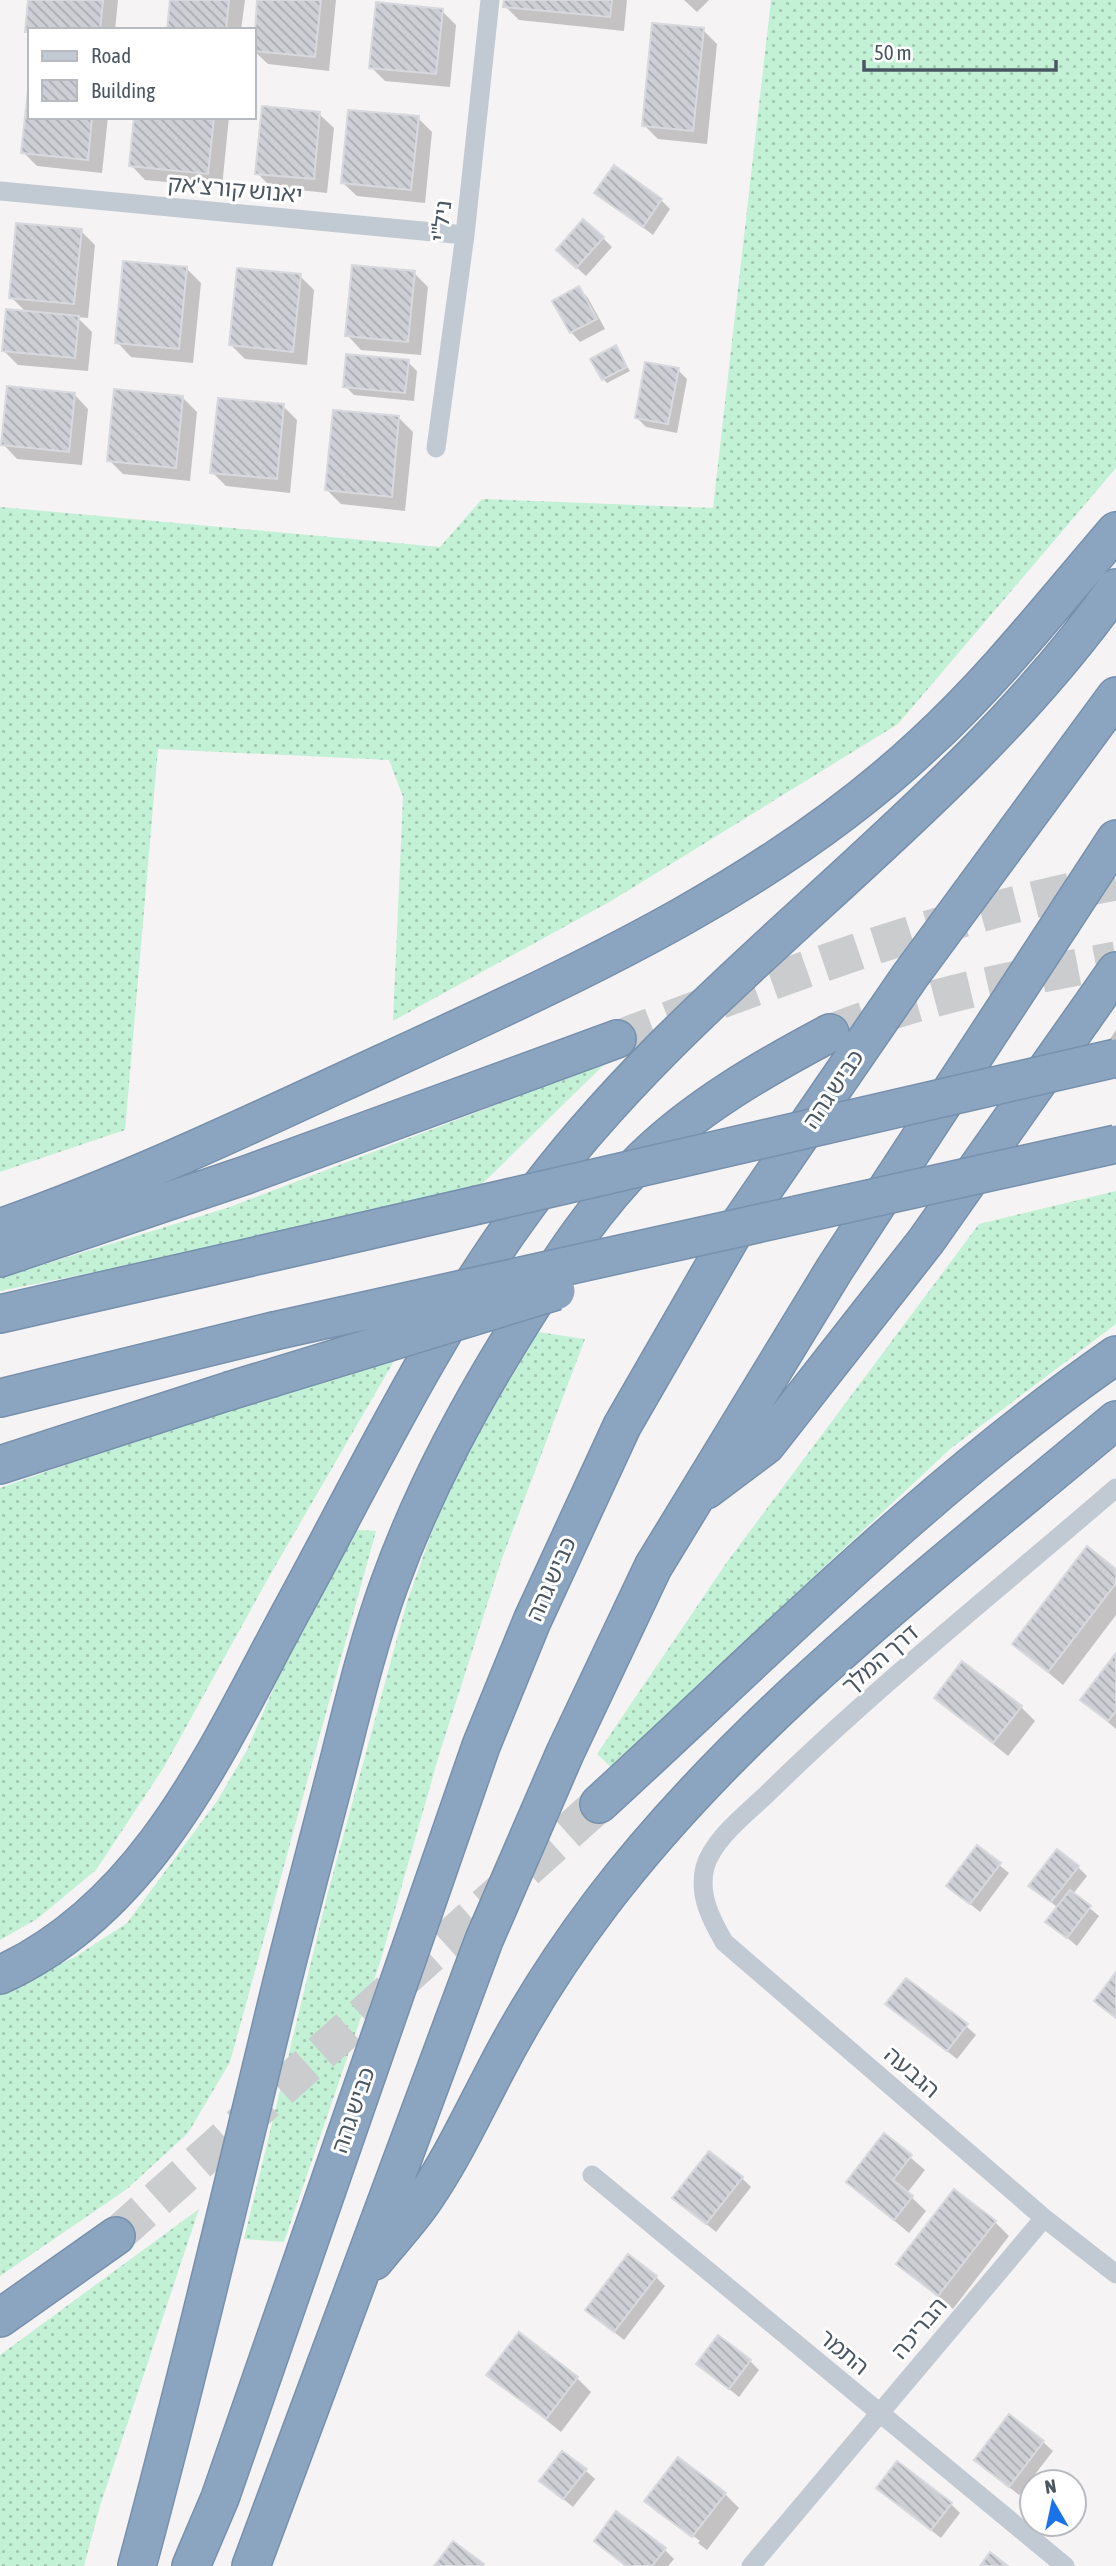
<svg xmlns="http://www.w3.org/2000/svg" width="1116" height="2566" font-family="'Asap Condensed','Noto Sans Hebrew',sans-serif">
  <style>
    .grass { fill: url(#grass-dots) }
    .shadow { fill: #0003 }
    .building { fill: url(#building-back-hatch); stroke: #d7d9de; stroke-width: 2 }
    .lines { fill: none; stroke-linecap: round; stroke-linejoin: round }
    .highway-tunnel { stroke: #caccce; stroke-width: 37; stroke-dasharray: 37 18; stroke-linecap: butt }
    .highway-casing { stroke: #7690ad; stroke-width: 40 }
    .street { stroke: #c1cad2; stroke-width: 19 }
    .highway { stroke: #8ba5c1; stroke-width: 37 }
    .highway-bridge-casing { stroke: #7690ad; stroke-width: 40; stroke-linecap: butt }
    .highway-bridge { stroke: #8ba5c1; stroke-width: 37 }
    .labels { text-anchor: middle; stroke-width: 6; stroke-linejoin: round; paint-order: stroke }
    .street-label { font-size: 23px; fill: #4a5661; stroke: #fff }
  </style>
  <defs>
    <pattern id="grass-dots" width="8" height="8" patternUnits="userSpaceOnUse" patternTransform="scale(1.75)"><rect width="8" height="8" fill="#c3f1d5"/><path d="M2 2h.1M6 6h.1" fill="none" stroke="#a0c6b0" stroke-width="1.8" stroke-linecap="round"/></pattern>
    <pattern id="building-back-hatch" width="6" height="6" patternUnits="userSpaceOnUse" patternTransform="scale(1.75)"><rect width="6" height="6" fill="#cdcfd5"/><path d="M-1 5l2 2M0 0l6 6M5-1l2 2" fill="none" stroke="#a8abb0"/></pattern>
  </defs>
  <rect width="100%" height="100%" fill="#f5f3f3"/>
  <path class="grass" d="M 771,0 L 1116,0 L 1116,468 L 898,724 L 611,901 L 393,1021 L 403,797 L 389,760 L 158,749 L 125,1130 L 0,1172 L 0,507 L 440,547 L 482,499 L 713,508 Z
    M 617,1052 L 481,1185 L 220,1247 L 0,1291 L 0,1278 L 227,1208 L 493,1106 Z
    M 1116,1191 L 1116,1324 L 950,1449 L 611,1767 L 597,1754 L 727,1562 L 979,1224 Z
    M 531,1331 L 585,1339 L 501,1561 L 439,1755 L 381,1959 L 284,2242 L 244,2239 L 328,1892 L 407,1602 L 449,1484 Z
    M 394,1361 L 266,1582 L 164,1767 L 96,1870 L 37,1919 L 0,1940 L 0,1488 L 156,1433 Z
    M 342,1529 L 376,1531 L 230,2062 L 188,2133 L 127,2189 L 0,2276 L 0,1992 L 75,1957 L 127,1923 L 217,1801 L 247,1750 Z
    M 199,2209 L 100,2506 L 84,2566 L 0,2566 L 0,2355 Z"/>
  <path class="shadow" d="M 30,0 L 118,0 L 115,30 L 30,30 L 30,35 L 27,31 Z
    M 171,0 L 245,0 L 241,30 L 168,30 Z
    M 258,0 L 336,0 L 329,71 L 268,64 L 254,51 Z
    M 505,0 L 627,0 L 624,31 L 519,20 L 505,6 Z
    M 684,0 L 709,0 L 697,12 Z
    M 442,11 L 456,25 L 450,87 L 385,81 L 371,67 Z
    M 703,30 L 717,44 L 707,144 L 658,139 L 644,125 Z
    M 319,114 L 334,128 L 327,193 L 271,187 L 257,173 Z
    M 30,117 L 108,117 L 102,173 L 37,166 L 23,152 Z
    M 136,117 L 229,117 L 222,187 L 145,180 L 131,165 Z
    M 418,118 L 432,132 L 425,203 L 357,196 L 342,182 Z
    M 596,192 L 661,200 L 670,209 L 653,235 Z
    M 81,231 L 95,245 L 88,318 L 77,317 L 92,332 L 88,371 L 18,365 L 3,350 L 26,312 L 11,297 Z
    M 603,238 L 612,247 L 586,276 L 567,259 Z
    M 187,269 L 201,283 L 193,363 L 131,357 L 117,342 Z
    M 414,273 L 428,287 L 421,355 L 361,350 L 347,335 Z
    M 300,276 L 314,290 L 307,365 L 245,359 L 231,345 Z
    M 579,288 L 588,298 L 605,329 L 580,342 L 571,332 Z
    M 615,347 L 630,371 L 607,383 L 603,379 Z
    M 408,362 L 417,371 L 414,401 L 354,395 L 345,386 Z
    M 678,370 L 687,379 L 677,433 L 646,427 L 636,417 Z
    M 74,394 L 88,409 L 82,465 L 17,459 L 3,444 Z
    M 183,398 L 197,412 L 190,481 L 123,474 L 109,460 Z
    M 283,406 L 297,420 L 290,493 L 226,486 L 212,472 Z
    M 399,418 L 413,432 L 405,511 L 341,504 L 327,490 Z
    M 1116,1030 L 1116,1080 L 1096,1060 Z
    M 1116,1571 L 1116,1615 L 1063,1685 L 1014,1644 Z
    M 1116,1655 L 1116,1729 L 1082,1700 Z
    M 936,1698 L 1021,1707 L 1035,1721 L 1008,1756 Z
    M 977,1847 L 1009,1873 L 980,1912 L 948,1886 Z
    M 1078,1867 L 1087,1876 L 1073,1894 L 1099,1916 L 1077,1946 L 1048,1922 L 1058,1908 L 1031,1885 Z
    M 888,2004 L 966,2026 L 976,2035 L 957,2059 Z
    M 884,2135 L 925,2170 L 907,2193 L 926,2211 L 909,2233 L 848,2182 Z
    M 742,2178 L 751,2187 L 716,2232 L 675,2198 Z
    M 995,2222 L 1009,2236 L 953,2309 L 898,2264 Z
    M 656,2277 L 665,2286 L 624,2340 L 587,2310 Z
    M 750,2361 L 759,2370 L 739,2397 L 698,2364 Z
    M 489,2374 L 577,2378 L 591,2392 L 561,2432 Z
    M 1043,2442 L 1053,2451 L 1019,2495 L 976,2460 Z
    M 585,2470 L 595,2479 L 573,2507 L 541,2481 Z
    M 878,2488 L 951,2504 L 960,2513 L 941,2538 Z
    M 725,2494 L 739,2508 L 707,2550 L 698,2543 L 700,2541 L 659,2510 L 659,2514 L 646,2501 Z
    M 596,2541 L 665,2550 L 674,2559 L 668,2566 L 626,2566 Z"/>
  <path class="building" d="M 28,0 L 103,0 L 100,30 L 25,32 Z
    M 170,0 L 229,0 L 226,30 L 167,30 Z
    M 257,0 L 321,0 L 315,57 L 254,51 Z
    M 504,0 L 612,0 L 610,17 L 503,7 Z
    M 376,2 L 443,9 L 436,74 L 369,68 Z
    M 652,23 L 704,28 L 693,131 L 642,126 Z
    M 30,72 L 30,117 L 92,117 L 88,160 L 21,153 Z
    M 262,106 L 320,112 L 314,179 L 255,174 Z
    M 348,110 L 419,116 L 411,190 L 341,183 Z
    M 134,117 L 214,117 L 208,174 L 129,166 Z
    M 614,165 L 662,199 L 643,227 L 594,193 Z
    M 583,219 L 604,237 L 576,268 L 556,250 Z
    M 16,223 L 82,229 L 74,304 L 9,298 Z
    M 123,261 L 187,267 L 179,349 L 115,343 Z
    M 352,265 L 415,271 L 408,342 L 345,336 Z
    M 237,268 L 301,274 L 293,352 L 229,345 Z
    M 579,286 L 597,319 L 570,333 L 552,301 Z
    M 6,309 L 79,316 L 75,358 L 2,351 Z
    M 616,345 L 627,367 L 602,380 L 590,359 Z
    M 346,354 L 409,360 L 405,393 L 343,387 Z
    M 645,362 L 679,368 L 668,424 L 635,418 Z
    M 7,386 L 75,393 L 69,452 L 1,445 Z
    M 114,389 L 183,396 L 176,468 L 107,461 Z
    M 218,398 L 284,404 L 277,479 L 210,473 Z
    M 333,410 L 399,416 L 392,497 L 325,490 Z
    M 1087,1546 L 1116,1569 L 1116,1583 L 1048,1672 L 1012,1644 Z
    M 1116,1653 L 1116,1711 L 1108,1721 L 1080,1700 Z
    M 962,1661 L 1022,1706 L 993,1743 L 934,1698 Z
    M 977,1845 L 1001,1863 L 970,1904 L 946,1886 Z
    M 1057,1849 L 1079,1866 L 1051,1902 L 1028,1886 Z
    M 1070,1890 L 1091,1906 L 1067,1938 L 1045,1922 Z
    M 1116,1972 L 1116,2018 L 1094,2001 Z
    M 906,1978 L 968,2024 L 947,2051 L 885,2004 Z
    M 884,2133 L 912,2155 L 893,2180 L 913,2196 L 894,2220 L 846,2182 Z
    M 709,2151 L 743,2177 L 706,2224 L 672,2198 Z
    M 954,2189 L 996,2221 L 938,2296 L 896,2264 Z
    M 628,2254 L 657,2276 L 614,2332 L 585,2310 Z
    M 519,2332 L 578,2377 L 546,2419 L 486,2375 Z
    M 718,2335 L 751,2360 L 729,2389 L 696,2364 Z
    M 1009,2414 L 1044,2441 L 1009,2487 L 974,2460 Z
    M 562,2451 L 587,2469 L 563,2499 L 539,2481 Z
    M 678,2457 L 726,2493 L 692,2537 L 644,2501 Z
    M 897,2461 L 952,2503 L 931,2530 L 876,2488 Z
    M 616,2511 L 666,2548 L 652,2566 L 626,2566 L 594,2541 Z
    M 453,2541 L 484,2564 L 483,2566 L 434,2566 Z
    M 990,2552 L 1008,2566 L 980,2566 Z"/>
  <g class="lines">
    <path class="highway-tunnel" d="M 830,1033 C 923,996 1018,978 1116,960
      M 617,1039 C 780,978 945,914 1116,882
      M 116,2236 L 599,1804"/>
    <defs>
      <path id="highway" d="M 0,1228 C 133,1181 260,1120 388,1061 C 576,974 770,888 923,745 C 994,680 1054,603 1116,531
        M 0,1258 L 246,1175 L 617,1039
        M 0,1314 L 326,1240
        M 0,1398 L 274,1331
        M 0,1465 L 229,1391
        M 706,1490 L 766,1445 L 926,1241 L 1116,971
        M 599,1804 C 767,1650 929,1485 1116,1355
        M 0,1975 C 151,1906 218,1746 293,1608 C 366,1474 433,1333 524,1209 C 693,976 950,823 1116,588
        M 374,2261 C 390,2241 409,2221 424,2199 C 451,2160 471,2117 493,2075 C 524,2014 561,1956 602,1902 C 742,1718 940,1568 1116,1420
        M 0,2318 L 116,2236
        M 137,2566 C 187,2380 231,2194 276,2007 C 296,1924 318,1843 339,1761 C 354,1702 368,1643 389,1585 C 424,1488 472,1400 527,1313 C 561,1259 596,1205 642,1160 C 696,1107 764,1068 830,1033
        M 191,2566 L 220,2498 L 481,1746 L 532,1621 L 622,1426 L 732,1235 L 910,976 L 1116,696
        M 251,2566 L 484,1940 L 565,1753 L 653,1567 L 834,1270 L 1116,839"/>
    </defs>
    <use href="#highway" class="highway-casing"/>
    <path class="street" d="M 0,191 L 465,235
      M 436,448 L 465,235 L 490,0
      M 1116,1488 C 999,1589 877,1686 767,1794 C 747,1813 713,1839 705,1867 C 698,1895 711,1919 724,1942 L 1044,2218 L 1116,2274
      M 592,2175 L 1065,2566
      M 751,2566 L 1044,2218"/>
    <use href="#highway" class="highway"/>
    <defs>
      <path id="highway-bridge" d="M 326,1240 L 1116,1058
        M 274,1331 L 1116,1144
        M 229,1391 L 556,1291"/>
    </defs>
    <use href="#highway-bridge" class="highway-bridge-casing"/>
    <use href="#highway-bridge" class="highway-bridge"/>
  </g>
  <g class="labels">
    <g class="street-label">
      <text transform="translate(235 189) rotate(5)" y="8">יאנוש קורצ'אק</text>
      <text transform="translate(441 221) rotate(-83)" y="8">ניל"י</text>
      <text transform="translate(833 1089) rotate(-56)" y="8">כביש גהה</text>
      <text transform="translate(551 1579) rotate(-66)" y="8">כביש גהה</text>
      <text transform="translate(880 1659) rotate(-41)" y="8">דרך המלך</text>
      <text transform="translate(912 2072) rotate(41)" y="8">הגבעה</text>
      <text transform="translate(353 2110) rotate(-71)" y="8">כביש גהה</text>
      <text transform="translate(919 2328) rotate(-50)" y="8">הבריכה</text>
      <text transform="translate(844 2352) rotate(40)" y="8">התמר</text>
    </g>
  </g>
  <rect x="28" y="28" width="228" height="91" fill="#ffffff" stroke="#b7bbc0" stroke-width="2"/>
  <rect x="42" y="51" width="35" height="10" fill="#c1cad2" stroke="#b7bbc0" stroke-width="2"/>
  <text x="91" y="63" font-size="21" fill="#4a5661">Road</text>
  <rect x="42" y="80" width="35" height="21" fill="url(#building-back-hatch)" stroke="#b7bbc0" stroke-width="2"/>
  <text x="91" y="98" font-size="21" fill="#4a5661">Building</text>
  <g transform="translate(1053 2503) rotate(351)"><circle r="33" fill="#ffffff" stroke="#b7bbc0" stroke-width="2"/>
  <path d="M0-5L12 26L0 18L-12 26Z" fill="#1a73e8"/>
  <text y="-10" font-size="19" font-weight="bold" text-anchor="middle" fill="#4a5661">N</text>
  </g>
  <path d="M864 60v10h192v-10" fill="none" stroke="#4a5661" stroke-width="3.5"/>
  <text x="874" y="60" font-size="21" fill="#4a5661" stroke="#ffffff" stroke-width="5" paint-order="stroke">50 m</text>
</svg>
